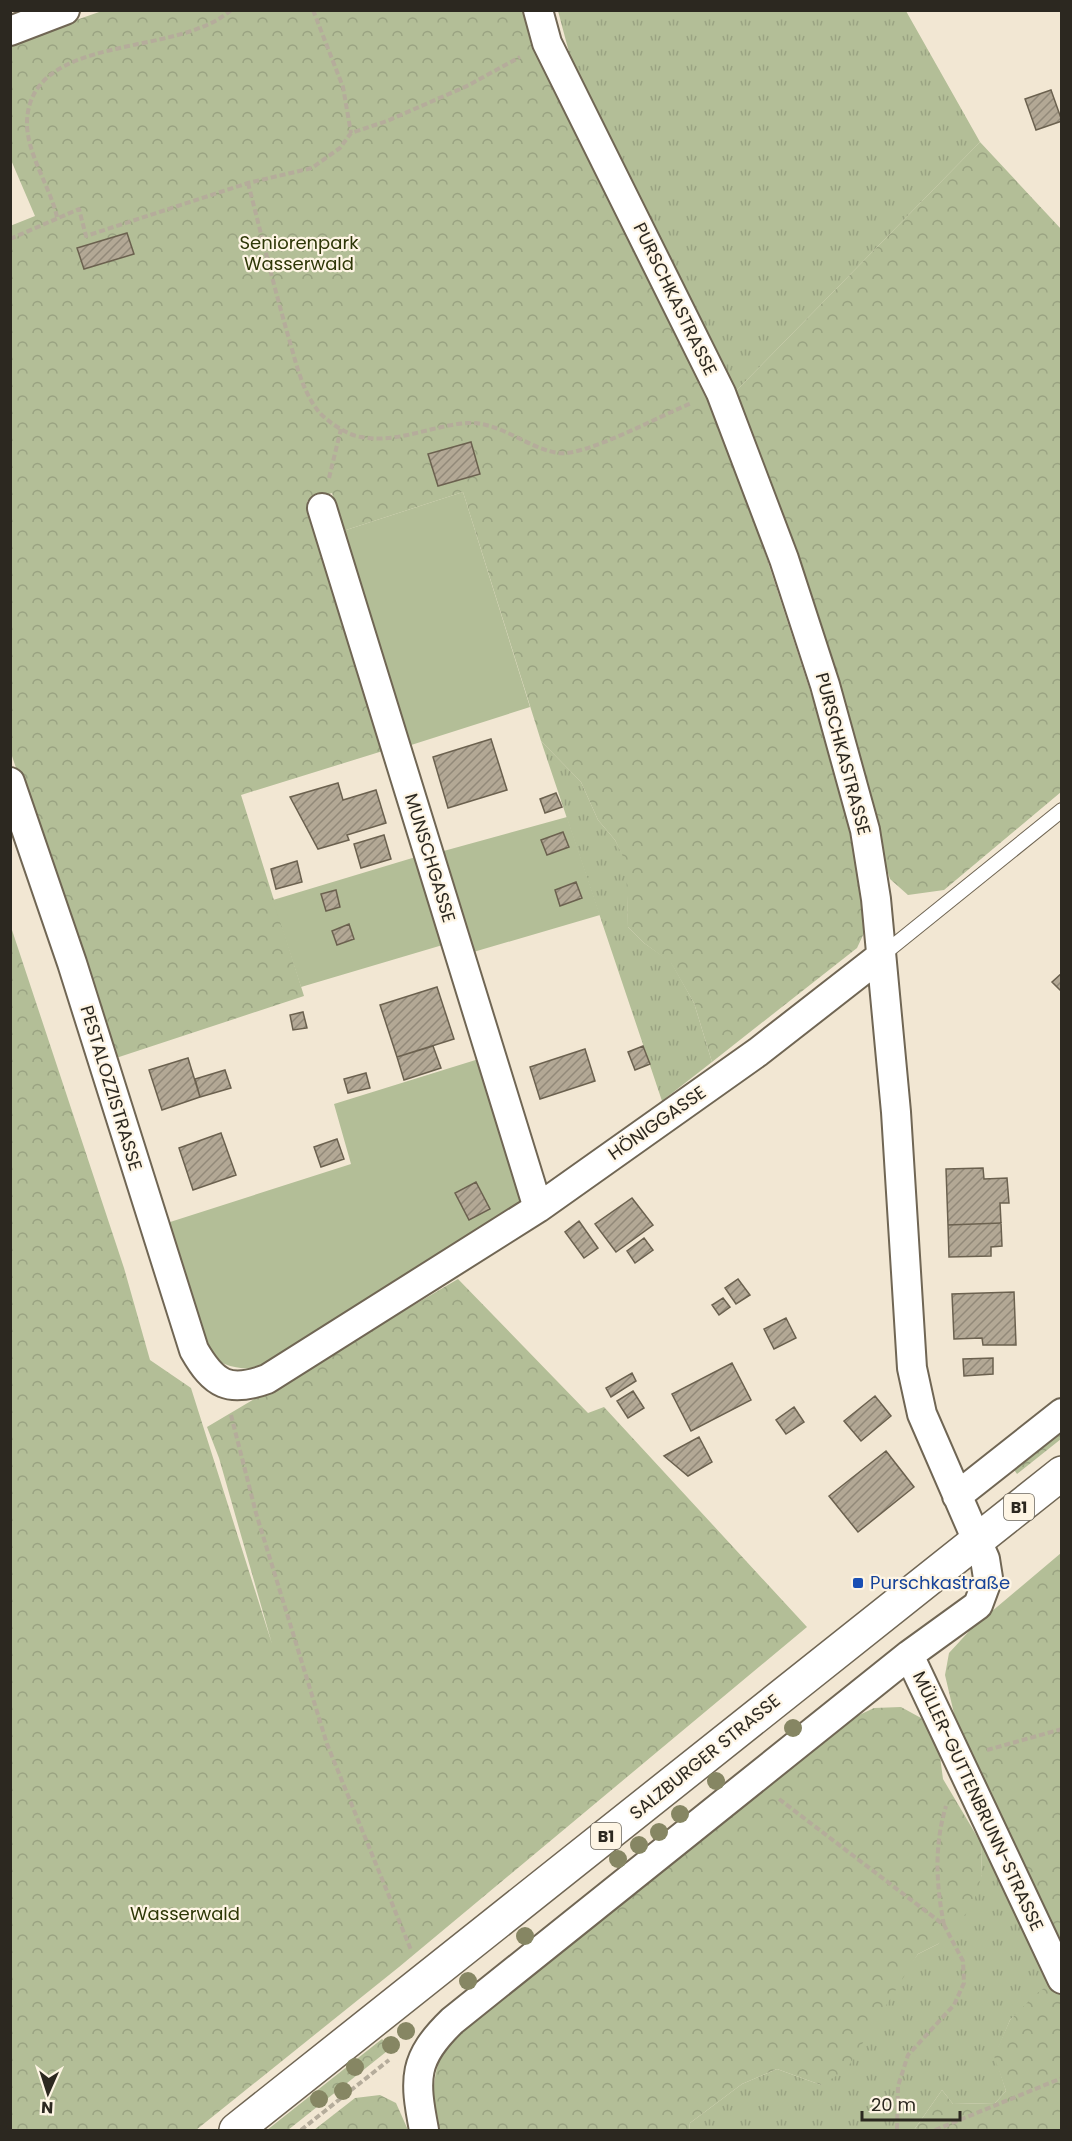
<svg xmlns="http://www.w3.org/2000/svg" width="1072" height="2141" font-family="Poppins,sans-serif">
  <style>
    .grass { fill: url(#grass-tufts) }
    .forest { fill: url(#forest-crowns) }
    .garden { fill: #b3be97 }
    .building { fill: url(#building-hatch); stroke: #6b614f; stroke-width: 1.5 }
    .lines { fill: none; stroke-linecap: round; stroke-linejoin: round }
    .lane-casing { stroke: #706654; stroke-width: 16 }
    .street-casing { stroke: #706654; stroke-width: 32 }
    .primary-casing { stroke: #706654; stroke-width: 36 }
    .path { stroke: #b5ac9b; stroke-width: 4; stroke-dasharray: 6 3; stroke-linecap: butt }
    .lane { stroke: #fff; stroke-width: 14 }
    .street { stroke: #fff; stroke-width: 28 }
    .primary { stroke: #fff; stroke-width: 33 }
    .tree { fill: #868663 }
    .transit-dot { fill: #1a4fb4; stroke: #fef5e4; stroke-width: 2 }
    .labels { text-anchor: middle; stroke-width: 4.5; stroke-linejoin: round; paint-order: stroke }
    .shield { fill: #fef5e4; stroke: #6b665b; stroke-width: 1.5 }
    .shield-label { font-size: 16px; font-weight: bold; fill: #2c2820 }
    .park-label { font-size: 18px; fill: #2e3707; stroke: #fef5e4 }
    .street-label { font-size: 18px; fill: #2c2820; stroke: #fef5e4 }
    .transit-label { font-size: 18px; fill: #164399; stroke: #fef5e4; text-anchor: start }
  </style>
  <defs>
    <pattern id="grass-tufts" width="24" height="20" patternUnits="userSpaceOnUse" patternTransform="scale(1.5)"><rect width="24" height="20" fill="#b3be97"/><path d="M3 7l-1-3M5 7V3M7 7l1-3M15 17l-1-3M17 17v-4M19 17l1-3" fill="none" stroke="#9aa382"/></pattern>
    <pattern id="forest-crowns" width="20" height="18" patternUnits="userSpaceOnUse" patternTransform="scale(1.5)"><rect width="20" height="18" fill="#b3be97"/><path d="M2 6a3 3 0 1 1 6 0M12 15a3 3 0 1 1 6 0" fill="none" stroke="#9aa382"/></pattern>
    <pattern id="building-hatch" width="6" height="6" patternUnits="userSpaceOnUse" patternTransform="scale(1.5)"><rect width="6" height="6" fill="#b3a895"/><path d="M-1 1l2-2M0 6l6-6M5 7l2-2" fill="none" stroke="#928979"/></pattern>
  </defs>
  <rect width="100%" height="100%" fill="#f2e7d3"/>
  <path class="grass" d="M 558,11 L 906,11 L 980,142 L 734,393 L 574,71 Z
    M 541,741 L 581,782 L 598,820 L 615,840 L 627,863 L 628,927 L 644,943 L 671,962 L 694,1003 L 712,1062 L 662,1101 Z
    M 981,1843 L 1050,1984 L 1010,2020 L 995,2056 L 1006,2091 L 995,2103 L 953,2104 L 942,2090 L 914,2130 L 689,2130 L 690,2123 L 742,2084 L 777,2069 L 821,2085 L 918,1954 L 938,1944 L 982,1875 Z"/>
  <path class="forest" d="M 102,11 L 528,11 L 538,54 L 572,126 L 652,278 L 712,404 L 751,510 L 836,770 L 855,842 L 865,900 L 865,931 L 857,948 L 712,1062 L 694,1003 L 671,963 L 644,943 L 628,927 L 626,863 L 615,840 L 598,820 L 581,782 L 541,741 L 463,492 L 343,531 L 332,493 L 307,501 L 386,750 L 241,795 L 304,996 L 113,1059 L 11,753 L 10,226 L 35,216 L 11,160 L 10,43 Z
    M 980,142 L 1061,229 L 1061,792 L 944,890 L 908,895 L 890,879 L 734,393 Z
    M 10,924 L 124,1268 L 150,1360 L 191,1388 L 272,1644 L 219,1458 L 207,1427 L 458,1279 L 588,1413 L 604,1407 L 807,1627 L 399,1967 L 196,2130 L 11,2130 Z
    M 1061,1423 L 1061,1439 L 1017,1474 L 1010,1464 Z
    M 1061,1553 L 1061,1948 L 955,1718 L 945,1675 L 949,1653 L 972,1628 Z
    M 901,1707 L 921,1718 L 939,1749 L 943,1779 L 981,1843 L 982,1875 L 972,1907 L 938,1944 L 918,1954 L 846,2070 L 821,2085 L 777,2069 L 742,2084 L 690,2123 L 689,2130 L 440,2130 C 430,2095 432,2076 446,2043 L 855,1717 L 874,1708 Z
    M 1061,1976 L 1061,2130 L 914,2130 L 942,2090 L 953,2104 L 995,2103 L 1006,2091 L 994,2056 L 1010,2020 L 1036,1994 Z
    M 382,2039 L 391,2048 L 288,2130 L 267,2130 Z
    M 380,2095 L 396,2103 L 408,2130 L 314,2130 L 355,2098 Z"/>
  <path class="garden" d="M 463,492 L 530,707 L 408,746 L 343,531 Z
    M 567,817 L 600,915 L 470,953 L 440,852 Z
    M 419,856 L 446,944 L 301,987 L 273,900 Z
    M 482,1058 L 526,1198 L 260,1369 C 238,1369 224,1367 208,1354 L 167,1223 L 351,1164 L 334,1104 Z"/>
  <path class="building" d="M 1051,90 L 1062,121 L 1036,130 L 1025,99 Z
    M 127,233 L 134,254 L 84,269 L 77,248 Z
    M 471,442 L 480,474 L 438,486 L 428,454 Z
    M 491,739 L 507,790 L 448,808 L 433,757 Z
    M 338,783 L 343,800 L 376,790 L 386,823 L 347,835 L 349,840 L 318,849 L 290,797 Z
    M 556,793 L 562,807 L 545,813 L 540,799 Z
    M 563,832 L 569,847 L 547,855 L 541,840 Z
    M 384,835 L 391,859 L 361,868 L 354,844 Z
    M 297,861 L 302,882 L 276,889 L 271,869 Z
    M 576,882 L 582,898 L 560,906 L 555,890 Z
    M 336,890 L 340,907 L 326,911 L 321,894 Z
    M 349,924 L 354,939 L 337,945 L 332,931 Z
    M 1062,973 L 1062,992 L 1052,982 Z
    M 437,987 L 454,1039 L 397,1057 L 380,1005 Z
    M 303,1012 L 307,1028 L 293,1030 L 290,1015 Z
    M 433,1046 L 441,1068 L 404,1080 L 397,1057 Z
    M 643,1046 L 650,1064 L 635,1070 L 628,1052 Z
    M 585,1049 L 595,1081 L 540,1099 L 530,1067 Z
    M 188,1058 L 200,1097 L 162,1110 L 149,1070 Z
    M 225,1070 L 231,1088 L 200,1097 L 195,1079 Z
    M 366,1073 L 370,1088 L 348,1093 L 344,1079 Z
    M 221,1133 L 236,1175 L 193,1190 L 179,1148 Z
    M 337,1139 L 344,1159 L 321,1167 L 314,1147 Z
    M 983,1168 L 984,1179 L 1007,1178 L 1009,1203 L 1000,1203 L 1001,1223 L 948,1225 L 946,1169 Z
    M 476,1182 L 490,1209 L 469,1220 L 455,1193 Z
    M 632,1198 L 653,1225 L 616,1252 L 595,1224 Z
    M 579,1221 L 598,1248 L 584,1258 L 565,1232 Z
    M 1001,1223 L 1002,1246 L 991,1247 L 991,1256 L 949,1257 L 948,1225 Z
    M 644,1238 L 653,1250 L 635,1263 L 627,1251 Z
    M 738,1279 L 750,1295 L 736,1304 L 725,1288 Z
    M 1014,1292 L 1016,1345 L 983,1345 L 982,1338 L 954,1339 L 952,1294 Z
    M 723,1298 L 730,1307 L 719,1315 L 712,1305 Z
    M 786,1318 L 796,1338 L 774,1349 L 764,1329 Z
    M 993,1358 L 993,1374 L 964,1376 L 963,1359 Z
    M 732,1363 L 751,1400 L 691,1431 L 672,1394 Z
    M 632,1373 L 636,1381 L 611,1397 L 606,1388 Z
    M 633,1391 L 644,1408 L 628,1418 L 617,1401 Z
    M 875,1396 L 891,1416 L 861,1441 L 844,1421 Z
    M 794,1407 L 804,1422 L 786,1434 L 776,1420 Z
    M 699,1437 L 712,1462 L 688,1476 L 664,1456 Z
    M 886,1451 L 914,1487 L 858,1532 L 829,1496 Z"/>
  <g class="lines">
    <defs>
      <path id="lane" d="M 881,956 L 1062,810"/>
      <path id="street" d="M 10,31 L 65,10
        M 322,508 L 538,1208
        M 10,782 L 72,963 L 194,1350 C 214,1385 229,1393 267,1379 L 538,1208 L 758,1052 L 881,956
        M 957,1496 L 1062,1413
        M 909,1655 L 1062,1979
        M 424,2130 C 414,2078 413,2059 452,2021 L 909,1655 L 978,1605 L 988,1578 L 985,1559 L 922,1414 L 912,1368 L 896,1112 L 876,899 L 865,830 L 825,685 L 784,559 L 721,393 L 547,43 L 538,10"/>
      <path id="primary" d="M 236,2130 L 1062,1473"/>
    </defs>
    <use href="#lane" class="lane-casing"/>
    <use href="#street" class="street-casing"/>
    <use href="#primary" class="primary-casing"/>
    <path class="path" d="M 313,10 L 343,87 L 351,133
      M 248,183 C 261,233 273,283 287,332 C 295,358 301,390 319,412 C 328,422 347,435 361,437 C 397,444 433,425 468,423 C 501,422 527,448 558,453 C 585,457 661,415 692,403
      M 57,217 C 50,186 26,153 27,121 C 31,32 178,58 231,10
      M 10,239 L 79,209 L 86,236 L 248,183 L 312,168 L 340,148 L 351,133 L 387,121 L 467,86 L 520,57
      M 329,478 L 341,429
      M 231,1415 L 256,1513 L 327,1744 L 411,1950
      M 987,1750 L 1062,1729
      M 779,1799 L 944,1925 L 963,1961 L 964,1983 L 954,2005 L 908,2055 L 898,2086 L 897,2130
      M 944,1925 C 936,1884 934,1846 946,1806
      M 301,2130 L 389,2060
      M 935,2130 L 1062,2078"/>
    <use href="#lane" class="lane"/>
    <use href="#street" class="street"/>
    <use href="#primary" class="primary"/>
  </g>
  <g class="tree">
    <circle cx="793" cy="1728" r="9"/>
    <circle cx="716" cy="1781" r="9"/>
    <circle cx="680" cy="1814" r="9"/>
    <circle cx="659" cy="1832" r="9"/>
    <circle cx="639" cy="1845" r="9"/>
    <circle cx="618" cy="1859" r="9"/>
    <circle cx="525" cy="1936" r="9"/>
    <circle cx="468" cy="1981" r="9"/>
    <circle cx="406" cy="2031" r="9"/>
    <circle cx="391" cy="2045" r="9"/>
    <circle cx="355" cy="2067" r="9"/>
    <circle cx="343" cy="2091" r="9"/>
    <circle cx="319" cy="2099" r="9"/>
  </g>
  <rect class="transit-dot" x="852" y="1577" width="12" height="12" rx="3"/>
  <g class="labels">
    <g class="shield">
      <rect x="1004" y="1494" width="30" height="26" rx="4.5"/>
      <rect x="591" y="1823" width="30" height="26" rx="4.5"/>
    </g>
    <g class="shield-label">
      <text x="1019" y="1513">B1</text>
      <text x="606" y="1842">B1</text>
    </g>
    <g class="park-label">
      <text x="299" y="249">Seniorenpark<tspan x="299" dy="21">Wasserwald</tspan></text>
      <text x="185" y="1920">Wasserwald</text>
    </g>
    <g class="street-label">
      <text transform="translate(675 299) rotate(64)" y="6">PURSCHKASTRASSE</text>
      <text transform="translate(843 754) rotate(75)" y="6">PURSCHKASTRASSE</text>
      <text transform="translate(430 858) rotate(73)" y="6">MUNSCHGASSE</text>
      <text transform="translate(111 1088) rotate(73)" y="6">PESTALOZZISTRASSE</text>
      <text transform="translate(657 1123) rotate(-35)" y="6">HÖNIGGASSE</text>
      <text transform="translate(705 1757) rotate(-39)" y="6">SALZBURGER STRASSE</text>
      <text transform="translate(978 1801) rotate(65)" y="6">MÜLLER-GUTTENBRUNN-STRASSE</text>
    </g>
    <g class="transit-label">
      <text x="870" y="1589">Purschkastraße</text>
    </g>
  </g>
  <rect width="1072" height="2141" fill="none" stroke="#2c2820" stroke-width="24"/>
  <g transform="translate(48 2093) rotate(183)" stroke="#fef5e4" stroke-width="4.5" paint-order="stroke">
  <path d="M0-4.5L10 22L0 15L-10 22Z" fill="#2c2820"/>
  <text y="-9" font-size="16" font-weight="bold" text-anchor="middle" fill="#2c2820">N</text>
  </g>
  <path d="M862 2111v9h98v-9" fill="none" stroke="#2c2820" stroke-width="3"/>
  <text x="871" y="2111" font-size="18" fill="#2c2820" stroke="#fef5e4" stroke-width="4.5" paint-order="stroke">20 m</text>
</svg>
